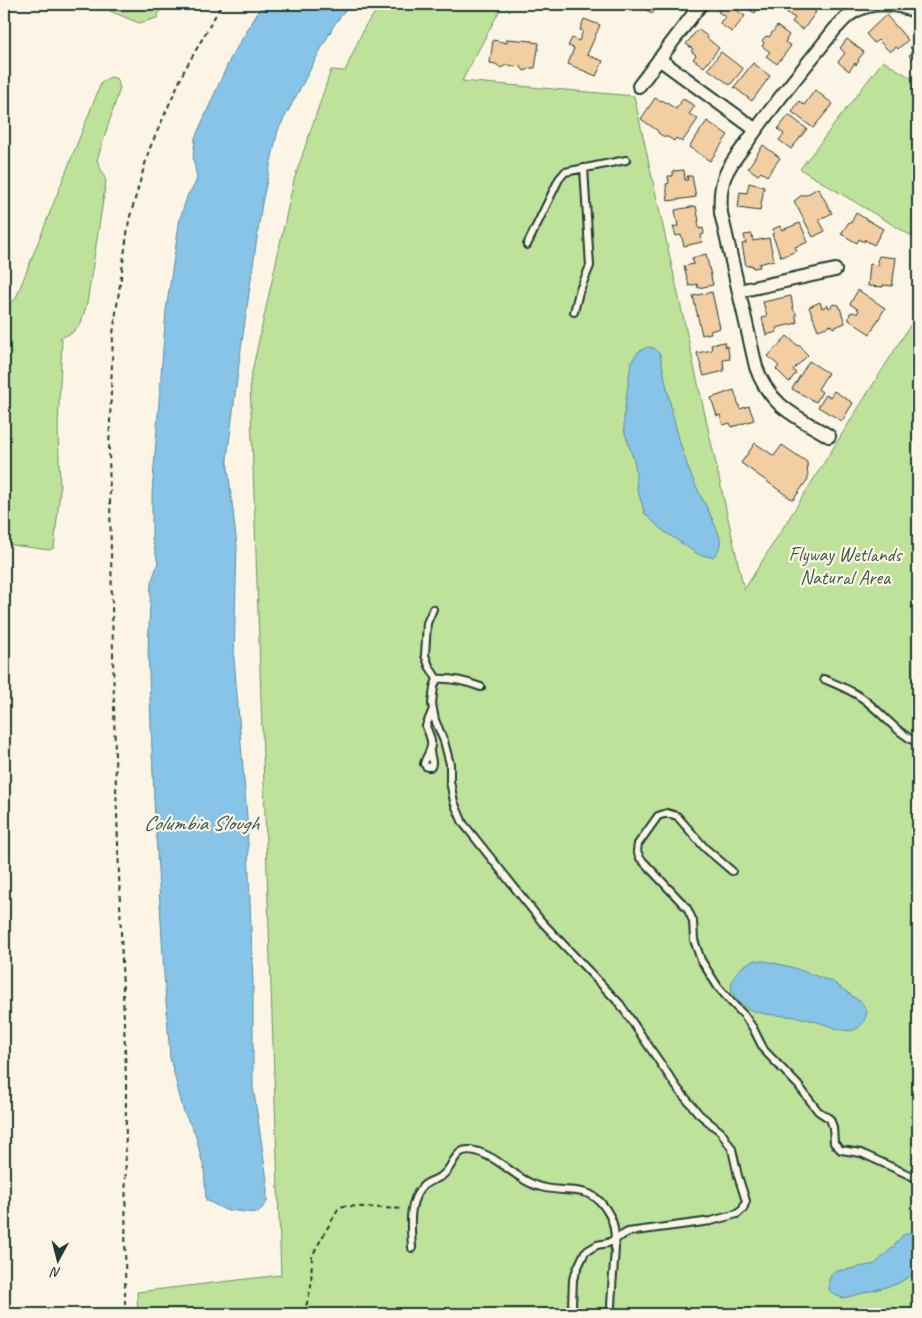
<svg xmlns="http://www.w3.org/2000/svg" width="922" height="1318" font-family="Caveat,sans-serif">
  <style>
    .green { fill: #bfe29b; stroke: #6f9068 }
    .water { fill: #87c4e7; stroke: #5d8e9f }
    .building { fill: #f3cea3; stroke: #1f3d34 }
    .lines { fill: none; stroke-linecap: round; stroke-linejoin: round }
    .service-casing { stroke: #1f3d34; stroke-width: 10 }
    .minor-casing { stroke: #1f3d34; stroke-width: 16 }
    .path { stroke: #1f3d34; stroke-width: 2; stroke-dasharray: 5 4; stroke-linecap: butt }
    .service { stroke: #fcf5e5; stroke-width: 6 }
    .minor { stroke: #fcf5e5; stroke-width: 12 }
    .labels { text-anchor: middle; stroke-width: 4.5; stroke-linejoin: round; paint-order: stroke }
    .park-label { font-size: 20px; fill: #3f5e49; stroke: #fcf5e5 }
    .water-label { font-size: 21px; font-style: italic; fill: #345858; stroke: #fcf5e5 }
  </style>
  <rect width="100%" height="100%" fill="#fcf5e5"/>
  <filter id="ink" filterUnits="userSpaceOnUse"><feTurbulence type="fractalNoise" baseFrequency=".02" numOctaves="2"/><feDisplacementMap in="SourceGraphic" scale="10" xChannelSelector="R" yChannelSelector="G"/><feConvolveMatrix kernelMatrix="1 2 1 2 8 2 1 2 1" color-interpolation-filters="sRGB"/></filter>
  <g filter="url(#ink)">
    <path class="green" d="M 104,4 L 162,4 L 157,18 L 139,23 L 110,11 Z
      M 382,4 L 503,4 L 462,81 L 634,96 L 744,590 L 918,313 L 918,1314 L 138,1314 L 137,1292 L 281,1275 L 250,381 L 294,180 L 331,70 L 345,71 L 365,26 Z
      M 883,61 L 918,82 L 918,240 L 800,169 Z
      M 111,77 L 117,79 L 120,88 L 97,160 L 106,181 L 87,303 L 81,323 L 72,333 L 60,338 L 62,340 L 58,426 L 60,491 L 54,548 L 49,550 L 4,544 L 4,306 L 9,305 L 16,298 L 102,81 Z"/>
    <path class="water" d="M 263,4 L 350,4 L 334,25 L 278,130 L 262,203 L 240,356 L 227,459 L 237,546 L 234,658 L 247,817 L 253,983 L 253,1086 L 267,1180 L 267,1202 L 258,1213 L 225,1210 L 206,1200 L 204,1169 L 195,1133 L 184,1113 L 170,1058 L 164,974 L 154,800 L 148,649 L 151,583 L 158,563 L 152,538 L 152,493 L 166,310 L 180,218 L 188,194 L 194,186 L 197,178 L 193,158 L 195,138 L 230,59 Z
      M 647,347 L 654,348 L 660,354 C 668,393 675,432 689,470 C 696,489 707,506 715,525 C 721,539 724,545 713,557 L 699,555 L 662,530 L 645,514 L 637,488 L 635,464 L 624,430 L 624,415 L 631,362 L 638,352 Z
      M 756,960 L 770,962 L 791,967 L 833,982 L 862,1003 L 867,1012 C 865,1020 862,1027 854,1030 C 844,1034 822,1022 810,1020 C 805,1019 800,1017 795,1017 C 774,1014 749,1017 735,997 C 731,991 730,986 733,979 C 738,968 745,964 756,960 Z
      M 918,1230 L 918,1271 L 897,1284 L 856,1295 L 843,1298 L 835,1295 L 829,1290 L 829,1279 L 833,1272 L 875,1264 L 893,1247 L 903,1235 Z"/>
    <path class="building" d="M 639,4 L 660,4 L 652,14 Z
      M 724,4 L 728,4 L 745,16 L 732,32 L 720,24 L 721,21 L 726,17 L 718,12 Z
      M 739,4 L 760,4 L 755,13 Z
      M 790,4 L 813,4 L 810,7 L 816,12 L 803,30 L 792,22 L 795,18 L 787,13 L 790,9 L 787,7 Z
      M 886,15 L 908,40 L 898,49 L 896,47 L 890,52 L 878,40 L 874,43 L 866,34 Z
      M 584,19 L 600,25 L 587,55 L 603,61 L 596,76 L 568,64 L 574,48 L 568,46 L 572,38 L 579,41 L 583,31 L 580,30 Z
      M 777,26 L 789,35 L 785,42 L 791,46 L 777,64 L 766,56 L 770,52 L 762,46 L 764,43 L 762,41 L 766,36 L 769,37 Z
      M 698,29 L 708,37 L 707,38 L 719,48 L 704,67 L 693,59 L 696,55 L 691,51 L 693,49 L 686,44 Z
      M 918,35 L 918,62 L 917,63 L 909,56 L 913,49 L 910,48 Z
      M 507,39 L 532,41 L 532,42 L 539,43 L 535,68 L 529,68 L 527,70 L 524,71 L 521,67 L 506,65 L 501,68 L 496,64 L 490,63 L 493,40 L 507,43 Z
      M 847,39 L 864,52 L 858,60 L 859,61 L 856,65 L 855,63 L 849,71 L 838,62 L 845,53 L 840,48 Z
      M 721,52 L 743,69 L 730,85 L 708,69 Z
      M 753,63 L 770,76 L 752,101 L 734,87 Z
      M 815,90 L 833,104 L 813,128 L 792,112 L 799,101 L 804,105 Z
      M 655,98 L 661,101 L 662,100 L 676,109 L 683,99 L 695,106 L 689,114 L 698,119 L 682,142 L 676,138 L 674,141 L 668,137 L 665,137 L 658,133 L 658,131 L 641,119 Z
      M 789,115 L 807,129 L 791,149 L 779,140 L 784,134 L 778,129 Z
      M 707,121 L 728,135 L 710,161 L 689,147 Z
      M 763,145 L 780,158 L 767,176 L 761,172 L 758,175 L 748,168 Z
      M 684,170 L 685,180 L 688,180 L 687,176 L 692,176 L 696,197 L 668,201 L 666,184 L 669,183 L 668,176 L 673,176 L 673,171 Z
      M 749,183 L 764,187 L 760,211 L 738,208 L 740,192 L 747,193 Z
      M 818,188 L 832,213 L 819,220 L 825,231 L 813,237 L 794,201 L 802,195 L 806,195 Z
      M 696,206 L 699,221 L 698,221 L 699,229 L 703,228 L 704,234 L 701,235 L 702,242 L 684,246 L 681,235 L 676,236 L 673,227 L 678,226 L 675,210 Z
      M 856,213 L 883,229 L 874,245 L 865,240 L 865,239 L 864,242 L 859,239 L 857,243 L 841,234 L 849,222 L 851,223 Z
      M 800,223 L 808,242 L 795,247 L 797,251 L 781,257 L 772,234 L 774,233 L 773,229 L 780,226 L 782,230 Z
      M 752,234 L 753,241 L 769,238 L 774,260 L 759,264 L 760,267 L 753,268 L 752,265 L 746,266 L 742,244 L 746,243 L 744,235 Z
      M 706,254 L 713,285 L 698,288 L 697,284 L 689,286 L 684,266 L 694,264 L 692,258 Z
      M 879,256 L 896,258 L 892,286 L 883,285 L 883,287 L 868,286 L 870,264 L 879,265 L 877,261 Z
      M 858,290 L 885,308 L 870,334 L 849,320 L 849,318 L 850,313 L 854,312 L 857,314 L 859,310 L 850,304 Z
      M 712,292 L 720,328 L 710,331 L 711,333 L 702,335 L 693,296 Z
      M 791,296 L 793,309 L 796,313 L 796,317 L 797,323 L 776,328 L 777,332 L 766,335 L 762,318 L 767,316 L 763,302 Z
      M 820,302 L 822,308 L 828,305 L 829,308 L 831,307 L 833,304 L 839,305 L 845,323 L 833,328 L 832,325 L 818,330 L 809,307 Z
      M 787,336 L 797,345 L 802,347 L 803,350 L 808,355 L 793,370 L 796,373 L 789,382 L 776,369 L 779,366 L 768,356 Z
      M 724,342 L 725,347 L 727,346 L 730,359 L 723,360 L 724,371 L 704,376 L 697,353 L 712,350 L 711,345 Z
      M 809,361 L 828,373 L 818,389 L 822,392 L 816,402 L 792,389 Z
      M 734,390 L 740,409 L 749,406 L 754,420 L 732,427 L 730,423 L 723,425 L 720,415 L 717,416 L 711,398 Z
      M 834,391 L 853,403 L 842,421 L 818,407 L 826,395 L 830,397 Z
      M 755,443 L 774,456 L 782,445 L 807,462 L 808,479 L 793,500 L 741,463 Z"/>
    <g class="lines">
      <defs>
        <path id="service" d="M 527,245 L 559,179 L 565,172 L 626,160
          M 574,312 L 579,292 L 590,266 L 584,168
          M 433,609 L 427,623 L 425,655 L 429,666 L 437,679
          M 824,679 C 838,685 854,691 866,701 C 884,715 897,733 918,743
          M 481,687 C 467,682 452,678 437,679 L 434,687 L 432,704 L 435,720 L 444,741 L 450,764 L 450,781 L 454,802 L 463,823 L 542,922 L 620,1004 L 678,1089 L 699,1114 L 721,1132 L 732,1149 L 738,1176 L 746,1201 L 743,1209 L 737,1214 L 711,1221 L 628,1232 L 608,1243 L 597,1245 L 585,1252 L 577,1269 L 573,1279 L 572,1306 L 569,1314
          M 430,751 C 430,757 434,761 431,767 L 427,767 L 424,764 C 425,759 427,757 429,752 C 434,742 429,735 426,726 L 433,709
          M 732,871 L 705,848 L 677,816 L 667,813 L 658,816 L 638,844 L 637,851 L 640,858 L 687,908 L 693,921 L 694,940 L 701,960 L 718,987 L 732,1003 L 744,1015 L 753,1028 L 764,1050 L 798,1085 L 818,1111 L 830,1119 L 833,1127 L 834,1143 L 841,1150 L 861,1153 L 918,1179
          M 412,1248 C 411,1228 407,1202 423,1186 C 429,1180 439,1180 445,1173 C 455,1163 455,1146 475,1151 C 500,1157 517,1181 541,1187 C 571,1195 592,1181 610,1216 C 620,1234 612,1271 612,1291 C 611,1299 611,1307 611,1314"/>
        <path id="minor" d="M 659,59 L 756,130
          M 639,86 L 701,4
          M 739,291 L 835,270
          M 829,436 C 796,416 770,407 756,367 L 721,213 C 720,200 720,188 725,176 C 730,163 740,152 748,141 C 775,102 806,66 835,29 C 840,24 844,19 849,15 C 869,0 897,2 918,13"/>
      </defs>
      <use href="#service" class="service-casing"/>
      <use href="#minor" class="minor-casing"/>
      <path class="path" d="M 125,1314 L 126,1080 L 115,756 L 109,450 L 113,334 L 129,220 L 149,150 L 184,71 L 222,4
        M 303,1314 L 306,1307 L 311,1287 L 312,1256 L 338,1209 L 343,1206 L 403,1209"/>
      <use href="#service" class="service"/>
      <use href="#minor" class="minor"/>
    </g>
  </g>
  <g class="labels">
    <g class="park-label">
      <text x="845" y="561">Flyway Wetlands<tspan x="845" dy="23">Natural Area</tspan></text>
    </g>
    <g class="water-label">
      <text x="201" y="830">Columbia Slough</text>
    </g>
  </g>
  <rect width="922" height="1318" fill="none" stroke="#fcf5e5" stroke-width="20"/>
  <rect x="10" y="10" width="902" height="1298" fill="none" stroke="#1f3d34" stroke-width="2" filter="url(#ink)"/>
  <g transform="translate(58 1260) rotate(187)" stroke="#fcf5e5" stroke-width="4" paint-order="stroke">
  <path d="M0-4L9 19L0 12L-9 19Z" fill="#1f3d34"/>
  <text y="-8" font-size="14" font-weight="bold" text-anchor="middle" fill="#1f3d34">N</text>
  </g>
</svg>
